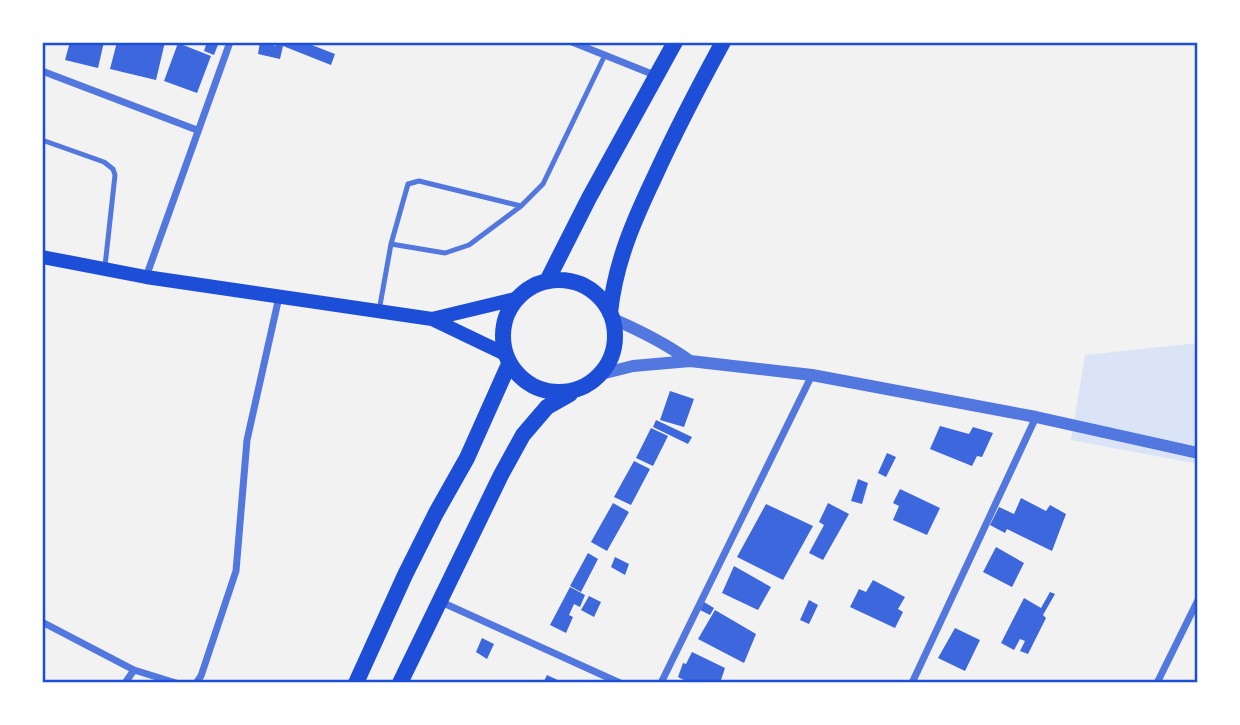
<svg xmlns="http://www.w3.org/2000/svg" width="1240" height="725" font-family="'Alegreya Sans',sans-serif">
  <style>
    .green { fill: #dbe4f7 }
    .building { fill: #3d67dc }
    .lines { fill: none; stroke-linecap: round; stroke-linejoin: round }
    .service { stroke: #5277de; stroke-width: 5 }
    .minor { stroke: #5277de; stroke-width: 7 }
    .tertiary { stroke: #5277de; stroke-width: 12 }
    .secondary { stroke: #1d4ed8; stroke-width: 14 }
    .primary { stroke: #1d4ed8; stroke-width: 16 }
    .neatline { fill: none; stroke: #1d4ed8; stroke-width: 2.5 }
  </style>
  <rect width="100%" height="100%" fill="#f2f2f2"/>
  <path class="green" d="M 1198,343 L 1198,464 L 1071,440 L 1085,355 Z"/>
  <path class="building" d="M 70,42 L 104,42 L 98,68 L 65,60 Z
    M 117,42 L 165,42 L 156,80 L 110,69 Z
    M 207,42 L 219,42 L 214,55 L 204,51 Z
    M 260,42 L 277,46 L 268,42 L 304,42 L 335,54 L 331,65 L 283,46 L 280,59 L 258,54 Z
    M 178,43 L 211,56 L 197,93 L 164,81 Z
    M 670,391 L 694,399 L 684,427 L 660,420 Z
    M 656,420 L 692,437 L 688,444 L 653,427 Z
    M 940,426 L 969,434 L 973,427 L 993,433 L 982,457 L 977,456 L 972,466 L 930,449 Z
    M 651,428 L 668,436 L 653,466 L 636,458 Z
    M 887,453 L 896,457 L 886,477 L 878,473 Z
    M 634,461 L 650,469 L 631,505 L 614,497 Z
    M 858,479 L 868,483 L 862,504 L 851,501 Z
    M 900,489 L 940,508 L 927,535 L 893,520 L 899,506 L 893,503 Z
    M 1021,498 L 1046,511 L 1050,505 L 1066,514 L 1052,551 L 1007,529 L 1005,533 L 990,525 L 999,507 L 1014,514 Z
    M 613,503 L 629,512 L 607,551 L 591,542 Z
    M 828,503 L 849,514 L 823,560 L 809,553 L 824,525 L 819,522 Z
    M 766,504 L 813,526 L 783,580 L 737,557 Z
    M 996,547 L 1024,563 L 1012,587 L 983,572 Z
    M 588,553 L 598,559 L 581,592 L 570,586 Z
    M 615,557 L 629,564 L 625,575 L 611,567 Z
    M 734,566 L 771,587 L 758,610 L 722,593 Z
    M 873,580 L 905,597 L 898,609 L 903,612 L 895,628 L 850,607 L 859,589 L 866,592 Z
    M 570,587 L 585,595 L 580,607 L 574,604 L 569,615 L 573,617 L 566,633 L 550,625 Z
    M 1050,592 L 1055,594 L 1043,615 L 1046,618 L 1028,654 L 1020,651 L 1025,641 L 1020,639 L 1014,650 L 1001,643 L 1024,598 L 1041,608 Z
    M 589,596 L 601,602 L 594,617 L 581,610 Z
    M 809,600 L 818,605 L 809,624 L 800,620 Z
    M 704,602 L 714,608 L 710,615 L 700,610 Z
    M 715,610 L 756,634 L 744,663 L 698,639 Z
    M 955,628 L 980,640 L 965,671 L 938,658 Z
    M 482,638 L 494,644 L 487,659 L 476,652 Z
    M 692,652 L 725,668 L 720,683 L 690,683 L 678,677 L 683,663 L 686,664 Z
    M 547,675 L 564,683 L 543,683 Z"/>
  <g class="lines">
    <path class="service" d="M 42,140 L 104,162 L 113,169 L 115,175 L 105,266
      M 391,244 L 408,184 L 419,181 L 521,206
      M 379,311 L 391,244 L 445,253 L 469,245 L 521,206 L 543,184 L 605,55"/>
    <path class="minor" d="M 572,42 L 657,76
      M 42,71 L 197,130
      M 146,277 L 230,42
      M 439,601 L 620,683
      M 42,622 L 134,670 L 176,683
      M 125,683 L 134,670
      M 196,683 L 201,676 L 236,571 L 247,440 L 279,297
      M 661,683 L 812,375
      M 912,683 L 1036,417
      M 1157,683 L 1198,600"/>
    <path class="tertiary" d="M 613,319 C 641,331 665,343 690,361
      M 601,374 L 633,366 L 690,361 L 812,375 L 1036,417 L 1198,453"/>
    <path class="secondary" d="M 42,257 L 146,277 L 432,319 L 505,354
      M 432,319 L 515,299"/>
    <path class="primary" d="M 548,279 L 589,198 L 675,42
      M503 336a56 56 0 1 1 112 0a56 56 0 1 1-112 0Z
      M 610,313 C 615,263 634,220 655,176 C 676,130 699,86 723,42
      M 356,683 L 405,575 L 436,513 L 467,458 L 509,364
      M 400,683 L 501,475 L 523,435 L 547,407 L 570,394"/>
  </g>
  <rect width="1240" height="725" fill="none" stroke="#ffffff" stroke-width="88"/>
  <rect x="44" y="44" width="1152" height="637" class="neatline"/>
</svg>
